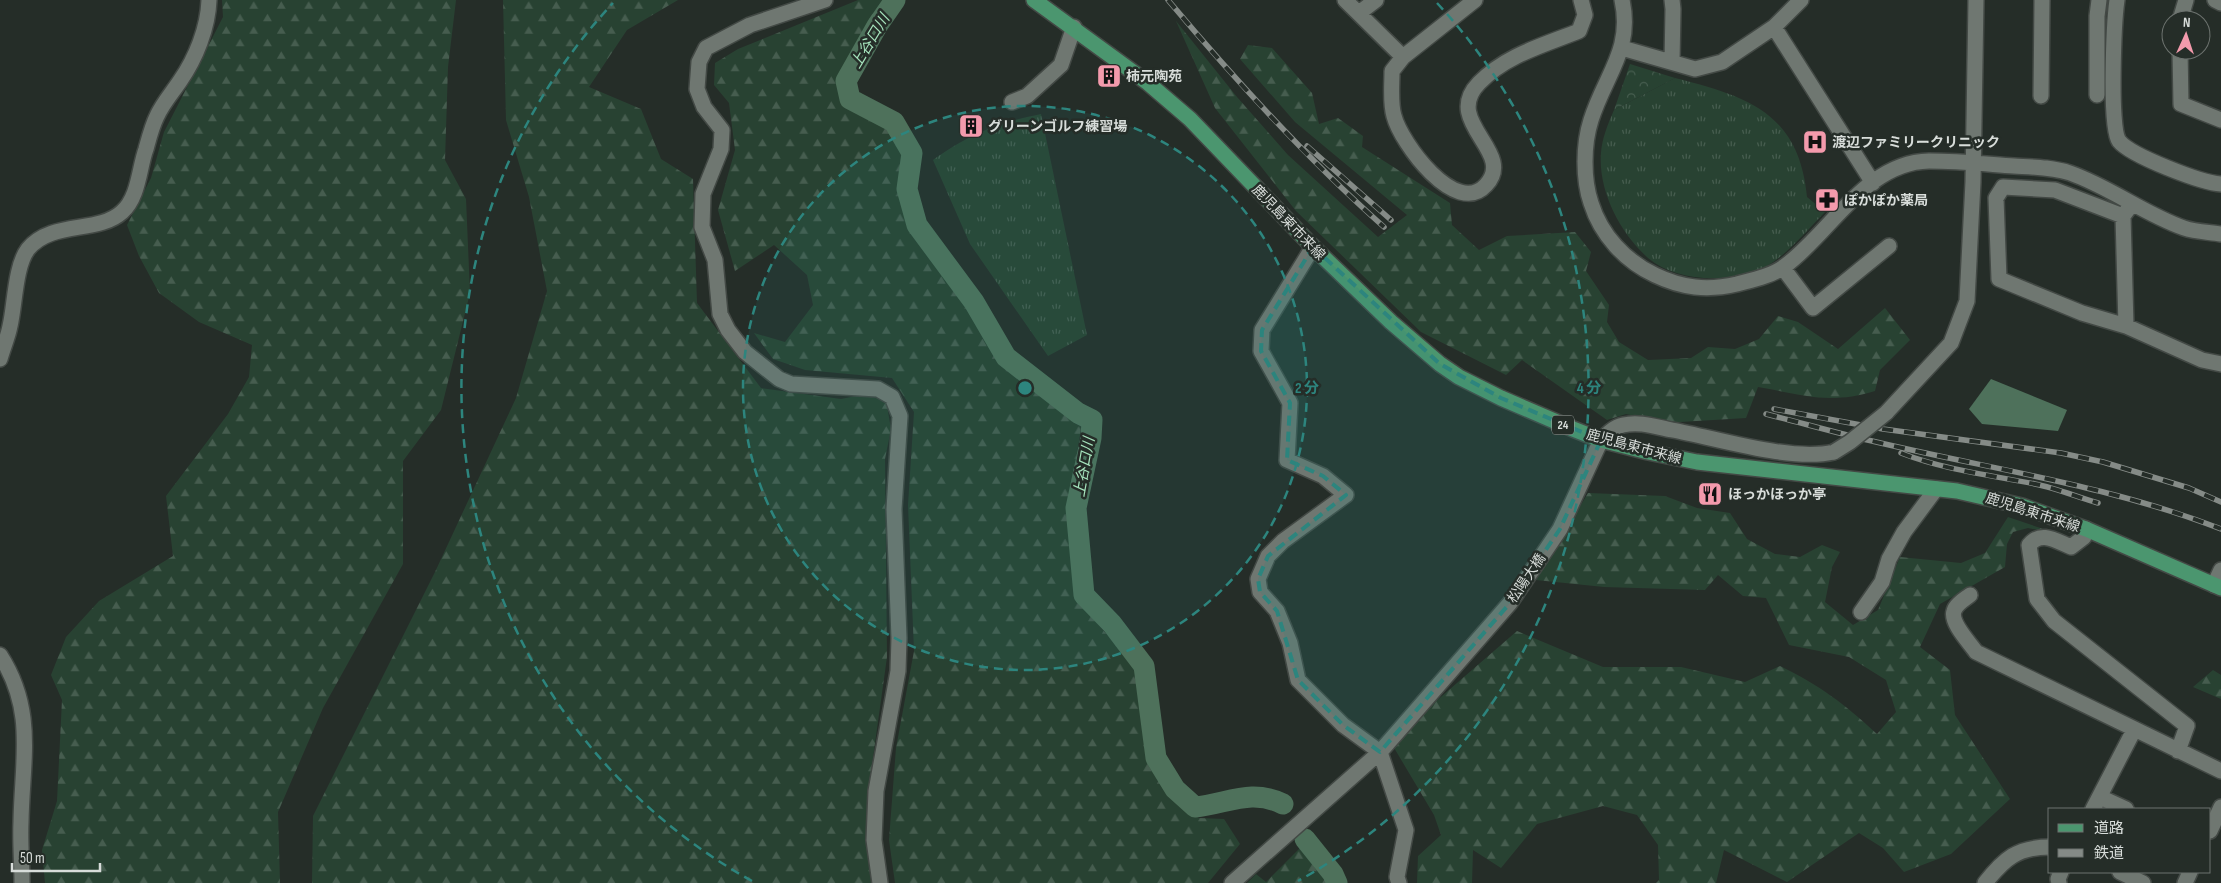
<svg xmlns="http://www.w3.org/2000/svg" width="2221" height="883" font-family="'Sofia Sans Condensed','Noto Sans JP',sans-serif">
  <style>
    .grass { fill: url(#grass-tufts) }
    .forest { fill: url(#forest-firs) }
    .park { fill: url(#park-crowns) }
    .water { fill: #4e715b }
    .lines { fill: none; stroke-linecap: round; stroke-linejoin: round }
    .river { stroke: #4e715b; stroke-width: 21 }
    .minor-casing { stroke: #434945; stroke-width: 18 }
    .major-casing { stroke: #434945; stroke-width: 18 }
    .minor { stroke: #6f7771; stroke-width: 15 }
    .major { stroke: #4b966f; stroke-width: 15 }
    .rail-casing { stroke: #858b87; stroke-width: 5.5 }
    .rail { stroke: #252d28; stroke-width: 4; stroke-dasharray: 11; stroke-linecap: butt }
    .minor-bridge-casing { stroke: #434945; stroke-width: 18; stroke-linecap: butt }
    .minor-bridge { stroke: #6f7771; stroke-width: 15 }
    .marked { fill: #2d857e; fill-opacity: 0.2; stroke: #2d857e; stroke-width: 4; stroke-dasharray: 10 6; stroke-linejoin: round }
    .ring { fill: none; stroke: #2d857e; stroke-width: 2.5; stroke-dasharray: 9 6 }
    .labels { text-anchor: middle; stroke-width: 5; stroke-linejoin: round; paint-order: stroke }
    .shield { fill: #252d28; stroke: #a2a8a5; stroke-width: 1 }
    .shield-label { font-size: 12px; font-weight: bold; fill: #d8ddda }
    .poi-label { font-size: 14px; font-weight: bold; fill: #d8ddda; stroke: #252d28; text-anchor: start }
    .street-label { font-size: 14px; fill: #d8ddda; stroke: #252d28 }
    .water-label { font-size: 15px; font-style: italic; fill: #a7e5be; stroke: #252d28 }
    .centre { fill: #2d857e; stroke: #252d28; stroke-width: 2.5 }
    .ring-label { font-size: 15px; text-anchor: middle; font-weight: bold; fill: #2d857e; stroke: #252d28; stroke-width: 5; stroke-linejoin: round; paint-order: stroke }
  </style>
  <defs>
    <pattern id="grass-tufts" width="24" height="20" patternUnits="userSpaceOnUse" patternTransform="scale(1.25)"><rect width="24" height="20" fill="#284232"/><path d="M3 7l-1-3M5 7V3M7 7l1-3M15 17l-1-3M17 17v-4M19 17l1-3" fill="none" stroke="#465d4f"/></pattern>
    <pattern id="forest-firs" width="22" height="20" patternUnits="userSpaceOnUse" patternTransform="scale(1.25)"><rect width="22" height="20" fill="#284232"/><path d="M5 1l3.5 6h-7zM16 11l3.5 6h-7z" fill="#465d4f"/></pattern>
    <pattern id="park-crowns" width="20" height="18" patternUnits="userSpaceOnUse" patternTransform="scale(1.25)"><rect width="20" height="18" fill="#284232"/><path d="M2 6a3 3 0 1 1 6 0M12 15a3 3 0 1 1 6 0" fill="none" stroke="#465d4f"/></pattern>
  </defs>
  <rect width="100%" height="100%" fill="#252d28"/>
  <path class="grass" d="M 1675,78 C 1746,96 1799,112 1807,197 L 1825,212 C 1807,230 1789,253 1767,266 C 1734,284 1677,283 1648,258 C 1620,233 1598,191 1601,153 C 1602,138 1608,124 1614,110 Z
    M 1041,114 L 1087,335 L 1048,356 L 970,244 L 933,160 C 970,134 997,123 1041,114 Z"/>
  <path class="forest" d="M 222,0 L 456,0 L 448,67 L 445,160 L 466,199 L 470,293 L 441,410 L 403,461 L 403,564 L 323,708 L 278,812 L 280,883 L 45,883 L 42,850 L 57,801 L 62,700 L 51,675 L 66,637 L 99,601 L 173,556 L 166,496 L 228,414 L 249,377 L 252,345 L 199,322 L 159,293 L 139,256 L 127,225 L 151,178 L 164,132 L 223,17 Z
    M 503,0 L 678,0 L 627,30 L 589,87 L 641,109 L 661,159 L 693,179 L 697,303 L 761,388 L 841,399 L 861,395 L 886,400 L 891,429 L 885,459 L 887,657 L 871,772 L 866,840 L 871,883 L 312,883 L 313,816 L 435,572 L 516,398 L 547,291 L 529,197 L 506,120 Z
    M 858,0 L 886,0 L 838,81 L 844,102 L 889,126 L 904,151 L 900,191 L 911,230 L 970,309 L 1005,368 L 1082,423 L 1068,507 L 1076,599 L 1136,668 L 1149,756 L 1165,791 L 1199,818 L 1224,819 L 1240,844 L 1208,883 L 895,883 L 889,840 L 896,748 L 914,651 L 908,505 L 914,412 L 892,378 L 805,370 L 773,359 L 754,333 L 785,342 L 813,305 L 807,275 L 774,245 L 735,271 L 718,210 L 735,150 L 729,103 L 714,85 L 715,63 L 738,49 Z
    M 1176,21 L 1237,97 L 1288,155 L 1378,237 L 1407,215 L 1295,122 L 1240,59 L 1248,45 L 1272,48 L 1312,93 L 1319,124 L 1338,118 L 1363,136 L 1362,147 L 1450,203 L 1452,225 L 1479,250 L 1507,236 L 1575,232 L 1591,252 L 1586,271 L 1609,305 L 1607,322 L 1619,342 L 1648,360 L 1691,358 L 1708,347 L 1735,349 L 1759,339 L 1778,316 L 1798,322 L 1838,349 L 1885,308 L 1910,340 L 1880,370 L 1875,391 C 1829,405 1804,395 1758,387 L 1746,418 L 1664,423 L 1626,414 L 1607,420 L 1522,360 L 1506,375 L 1421,332 L 1296,211 L 1215,108 Z
    M 1588,493 L 1665,496 L 1697,508 L 1730,513 L 1747,539 L 1775,554 L 1800,557 L 1822,545 L 1840,552 L 1832,567 L 1825,602 L 1853,625 L 1878,610 L 1900,557 L 1961,563 L 1985,553 L 2008,517 L 2058,534 L 2028,528 L 2013,532 L 2007,544 L 2005,567 L 1940,604 L 1920,647 L 1950,670 L 1955,715 L 2010,799 L 1951,854 L 1904,872 L 1883,848 L 1859,833 L 1787,882 L 1724,850 L 1716,883 L 1656,883 L 1659,880 L 1658,845 L 1637,815 L 1603,806 L 1537,824 L 1501,868 L 1473,850 L 1472,883 L 1417,883 L 1418,856 L 1441,835 L 1434,815 L 1390,741 L 1517,631 L 1603,667 L 1681,667 L 1745,682 L 1780,666 C 1818,684 1846,705 1877,734 L 1896,712 L 1886,680 L 1849,657 L 1789,645 L 1766,598 L 1743,596 L 1718,575 L 1705,590 L 1604,587 L 1536,580 Z
    M 2213,670 L 2221,675 L 2221,699 L 2193,687 Z
    M 1302,846 L 1330,883 L 1247,883 L 1256,874 L 1266,882 Z"/>
  <path class="park" d="M 1630,64 L 1675,78 L 1614,110 Z"/>
  <path class="water" d="M 1991,379 L 2067,410 L 2058,431 L 1982,424 L 1969,409 Z"/>
  <g class="lines">
    <path class="river" d="M 895,0 L 877,26 L 846,81 L 850,99 L 894,122 L 912,153 L 907,189 L 917,225 L 974,302 L 1006,357 L 1078,413 L 1092,420 L 1091,438 L 1076,508 L 1084,595 L 1112,624 L 1144,666 L 1156,758 L 1175,789 L 1195,807 C 1227,804 1251,788 1283,804
      M 1305,839 L 1333,874 L 1337,883"/>
    <defs>
      <path id="minor" d="M 825,0 L 750,25 L 706,48 L 699,62 L 697,89 L 704,107 L 722,130 L 721,149 L 703,194 L 702,227 L 715,260 L 720,314 L 728,330 L 745,352 L 779,379 L 791,384 L 878,389 L 892,397 L 900,416 L 894,509 L 899,638 L 898,671 L 876,791 L 874,840 L 880,883
        M 1345,0 L 1403,57
        M 1475,0 L 1403,57 L 1392,71 C 1392,85 1390,103 1394,116 C 1401,143 1456,218 1486,185 C 1517,152 1441,122 1479,83 C 1506,55 1544,45 1579,31 L 1585,15 L 1581,0
        M 1622,0 C 1633,50 1605,75 1591,120 C 1583,145 1583,179 1591,203 C 1601,235 1625,261 1655,275 C 1682,288 1707,291 1737,284 C 1752,280 1772,276 1785,266 C 1831,232 1866,162 1929,161 C 1958,161 1986,164 2014,166 C 2032,167 2052,167 2070,173 C 2110,187 2144,214 2184,228 C 2196,232 2209,232 2221,234
        M 1672,0 L 1673,9 L 1672,62
        M 2117,0 C 2114,21 2109,127 2119,141 C 2131,156 2202,183 2221,184
        M 2215,0 L 2221,3
        M 1359,13 L 1376,0
        M 2180,20 L 2186,0
        M 1774,27 L 1801,0
        M 1622,48 L 1695,69 L 1722,62 L 1774,27 L 1873,183
        M 2180,50 L 2181,104 L 2221,120
        M 2097,95 L 2097,16 L 2099,0
        M 2041,96 L 2042,0
        M 1012,102 L 1027,96 L 1061,65 L 1074,27
        M 2123,216 L 2055,190 L 2003,187 L 1996,198 L 1999,279 L 2082,313 L 2126,326 L 2202,360 L 2221,364
        M 1313,247 L 1262,330 L 1261,351 L 1290,403 L 1287,460 L 1323,476 L 1346,495 L 1283,541 L 1268,556 L 1258,579 L 1260,592 L 1277,611 L 1290,643 L 1298,680 L 1343,725 L 1380,752 L 1406,830 L 1397,877 L 1399,883
        M 1783,268 L 1813,308 L 1889,246
        M 2126,326 L 2123,216 L 2129,208
        M 0,359 C 3,348 8,337 10,326 C 15,305 15,266 28,249 C 52,220 98,234 122,212 C 139,197 139,168 146,149 C 149,138 152,126 157,116 C 163,103 172,93 180,81 C 196,58 208,28 209,0
        M 1886,413 L 1951,343 L 1967,301 L 1973,182 L 1976,0
        M 2086,529 L 2084,537 L 2071,547 C 2056,541 2041,530 2029,545 L 2037,599 L 2054,621 L 2187,726 L 2178,751
        M 2214,585 L 2221,570
        M 1970,595 C 1965,599 1956,604 1954,611 C 1950,623 1970,643 1976,652 L 2221,771
        M 1861,612 L 1882,582 L 1889,559 L 1904,532 L 1936,489
        M 0,655 C 36,711 22,760 21,822 C 20,842 22,863 22,883
        M 2100,797 L 2126,809
        M 2093,809 L 2134,730
        M 2210,831 L 2221,807
        M 2120,872 L 2143,883
        M 1232,883 L 1380,752 L 1510,603 L 1560,529 L 1601,440 C 1608,433 1614,427 1623,425 C 1640,421 1656,427 1672,430 C 1717,438 1790,462 1834,452
        M 1985,883 C 2004,859 2017,847 2050,847
        M 2059,883 L 2058,879 L 2061,872
        M 2185,883 L 2190,872"/>
      <path id="major" d="M 1034,0 L 1148,83 L 1190,119 L 1313,247 L 1391,322 L 1440,364 L 1459,377 L 1501,398 L 1573,429 L 1601,440 L 1648,452 L 1697,462 L 1957,491 L 2022,506 L 2086,529 L 2221,588"/>
    </defs>
    <use href="#minor" class="minor-casing"/>
    <use href="#major" class="major-casing"/>
    <use href="#minor" class="minor"/>
    <use href="#major" class="major"/>
    <defs>
      <path id="rail" d="M 1168,0 C 1236,81 1305,157 1384,227
        M 1307,146 L 1391,220
        M 1774,409 L 1883,429 L 2061,453 L 2103,462 L 2189,488 L 2221,502
        M 1766,414 C 1802,423 1837,433 1872,441 C 1989,469 2108,485 2221,529
        M 1901,453 C 1945,470 1989,475 2035,484 C 2056,488 2077,497 2098,503"/>
    </defs>
    <use href="#rail" class="rail-casing"/>
    <use href="#rail" class="rail"/>
    <defs>
      <path id="minor-bridge" d="M 1834,452 L 1850,442 L 1886,413"/>
    </defs>
    <use href="#minor-bridge" class="minor-bridge-casing"/>
    <use href="#minor-bridge" class="minor-bridge"/>
  </g>
  <path class="marked" d="M 1313,247 L 1440,364 L 1501,398 L 1601,440 L 1560,529 L 1510,603 L 1380,752 L 1343,725 L 1298,680 L 1277,611 L 1260,592 L 1258,579 L 1268,556 L 1346,495 L 1323,476 L 1287,460 L 1290,403 L 1261,351 L 1262,330 Z"/>
  <circle cx="1025" cy="388" r="282" fill="#2d857e" fill-opacity=".12"/>
  <g class="ring">
    <circle cx="1025" cy="388" r="282"/>
    <path d="M752 881A564 564 0 0 1 613 3M1437 3A564 564 0 0 1 1298 881"/>
  </g>
  <defs>
    <symbol id="building-square" viewBox="-11 -11 22 22"><rect x="-9" y="-9" width="18" height="18" rx="4" fill="#f39aac" stroke="#252d28"/><path d="M-4-6H4V6H1V3H-1V6H-4ZM-2.5-4.3h1.7v1.8h-1.7ZM.8-4.3h1.7v1.8H.8ZM-2.5-1h1.7V.8h-1.7ZM.8-1h1.7V.8H.8Z" fill="#111"/></symbol>
    <symbol id="hospital-square" viewBox="-11 -11 22 22"><rect x="-9" y="-9" width="18" height="18" rx="4" fill="#f39aac" stroke="#252d28"/><path d="M-5-5h3v3.5h4V-5h3V5h-3V1.5h-4V5h-3Z" fill="#111"/></symbol>
    <symbol id="pharmacy-square" viewBox="-11 -11 22 22"><rect x="-9" y="-9" width="18" height="18" rx="4" fill="#f39aac" stroke="#252d28"/><path d="M-2-6h4v4h4v4h-4v4h-4v-4h-4v-4h4Z" fill="#111"/></symbol>
    <symbol id="restaurant-square" viewBox="-11 -11 22 22"><rect x="-9" y="-9" width="18" height="18" rx="4" fill="#f39aac" stroke="#252d28"/><path d="M-5-6h1v4h1v-4h1v4h1v-4h1v5L-1.5 .5V6h-2V.5L-5-1ZM5-6V6H3V1.5H1.5Q1.5-4 5-6Z" fill="#111"/></symbol>
  </defs>
  <g fill-rule="evenodd">
    <use href="#building-square" x="1095" y="62" width="28" height="28"/>
    <use href="#building-square" x="957" y="112" width="28" height="28"/>
    <use href="#hospital-square" x="1801" y="128" width="28" height="28"/>
    <use href="#pharmacy-square" x="1813" y="186" width="28" height="28"/>
    <use href="#restaurant-square" x="1696" y="480" width="28" height="28"/>
  </g>
  <g class="labels">
    <rect class="shield" x="1552" y="415.5" width="22" height="19" rx="4"/>
    <g class="shield-label">
      <text x="1563" y="429">24</text>
    </g>
    <g class="poi-label">
      <text x="1126" y="81">柿元陶苑</text>
      <text x="988" y="131">グリーンゴルフ練習場</text>
      <text x="1832" y="147">渡辺ファミリークリニック</text>
      <text x="1844" y="205">ぽかぽか薬局</text>
      <text x="1728" y="499">ほっかほっか亭</text>
    </g>
    <g class="street-label">
      <text transform="translate(1289 222) rotate(46)" y="5">鹿児島東市来線</text>
      <text transform="translate(1634 446) rotate(15)" y="5">鹿児島東市来線</text>
      <text transform="translate(2033 512) rotate(18)" y="5">鹿児島東市来線</text>
      <text transform="translate(1526 578) rotate(-56)" y="5">松陽大橋</text>
    </g>
    <g class="water-label">
      <text transform="translate(870 41) rotate(-59)" y="5">上谷口川</text>
      <text transform="translate(1084 467) rotate(-80)" y="5">上谷口川</text>
    </g>
  </g>
  <circle cx="1025" cy="388" r="8" class="centre"/>
  <g class="ring-label">
    <text x="1307" y="393">2 分</text>
    <text x="1589" y="393">4 分</text>
  </g>
  <rect x="2048" y="808" width="162" height="65" fill="#252d28" stroke="#6d736f"/>
  <rect x="2058" y="824" width="25" height="8" fill="#4b966f" stroke="#6d736f"/>
  <text x="2094" y="833" font-size="15" fill="#d8ddda">道路</text>
  <rect x="2058" y="849" width="25" height="8" fill="#858b87" stroke="#6d736f"/>
  <text x="2094" y="858" font-size="15" fill="#d8ddda">鉄道</text>
  <g transform="translate(2186 35) rotate(3)"><circle r="24" fill="#252d28" stroke="#6d736f"/>
  <path d="M0-4L9 19L0 12L-9 19Z" fill="#f39aac"/>
  <text y="-8" font-size="14" font-weight="bold" text-anchor="middle" fill="#d8ddda">N</text>
  </g>
  <path d="M12 863v8h88v-8" fill="none" stroke="#d8ddda" stroke-width="2.5"/>
  <text x="20" y="863" font-size="15" fill="#d8ddda" stroke="#252d28" stroke-width="4" paint-order="stroke">50 m</text>
</svg>
